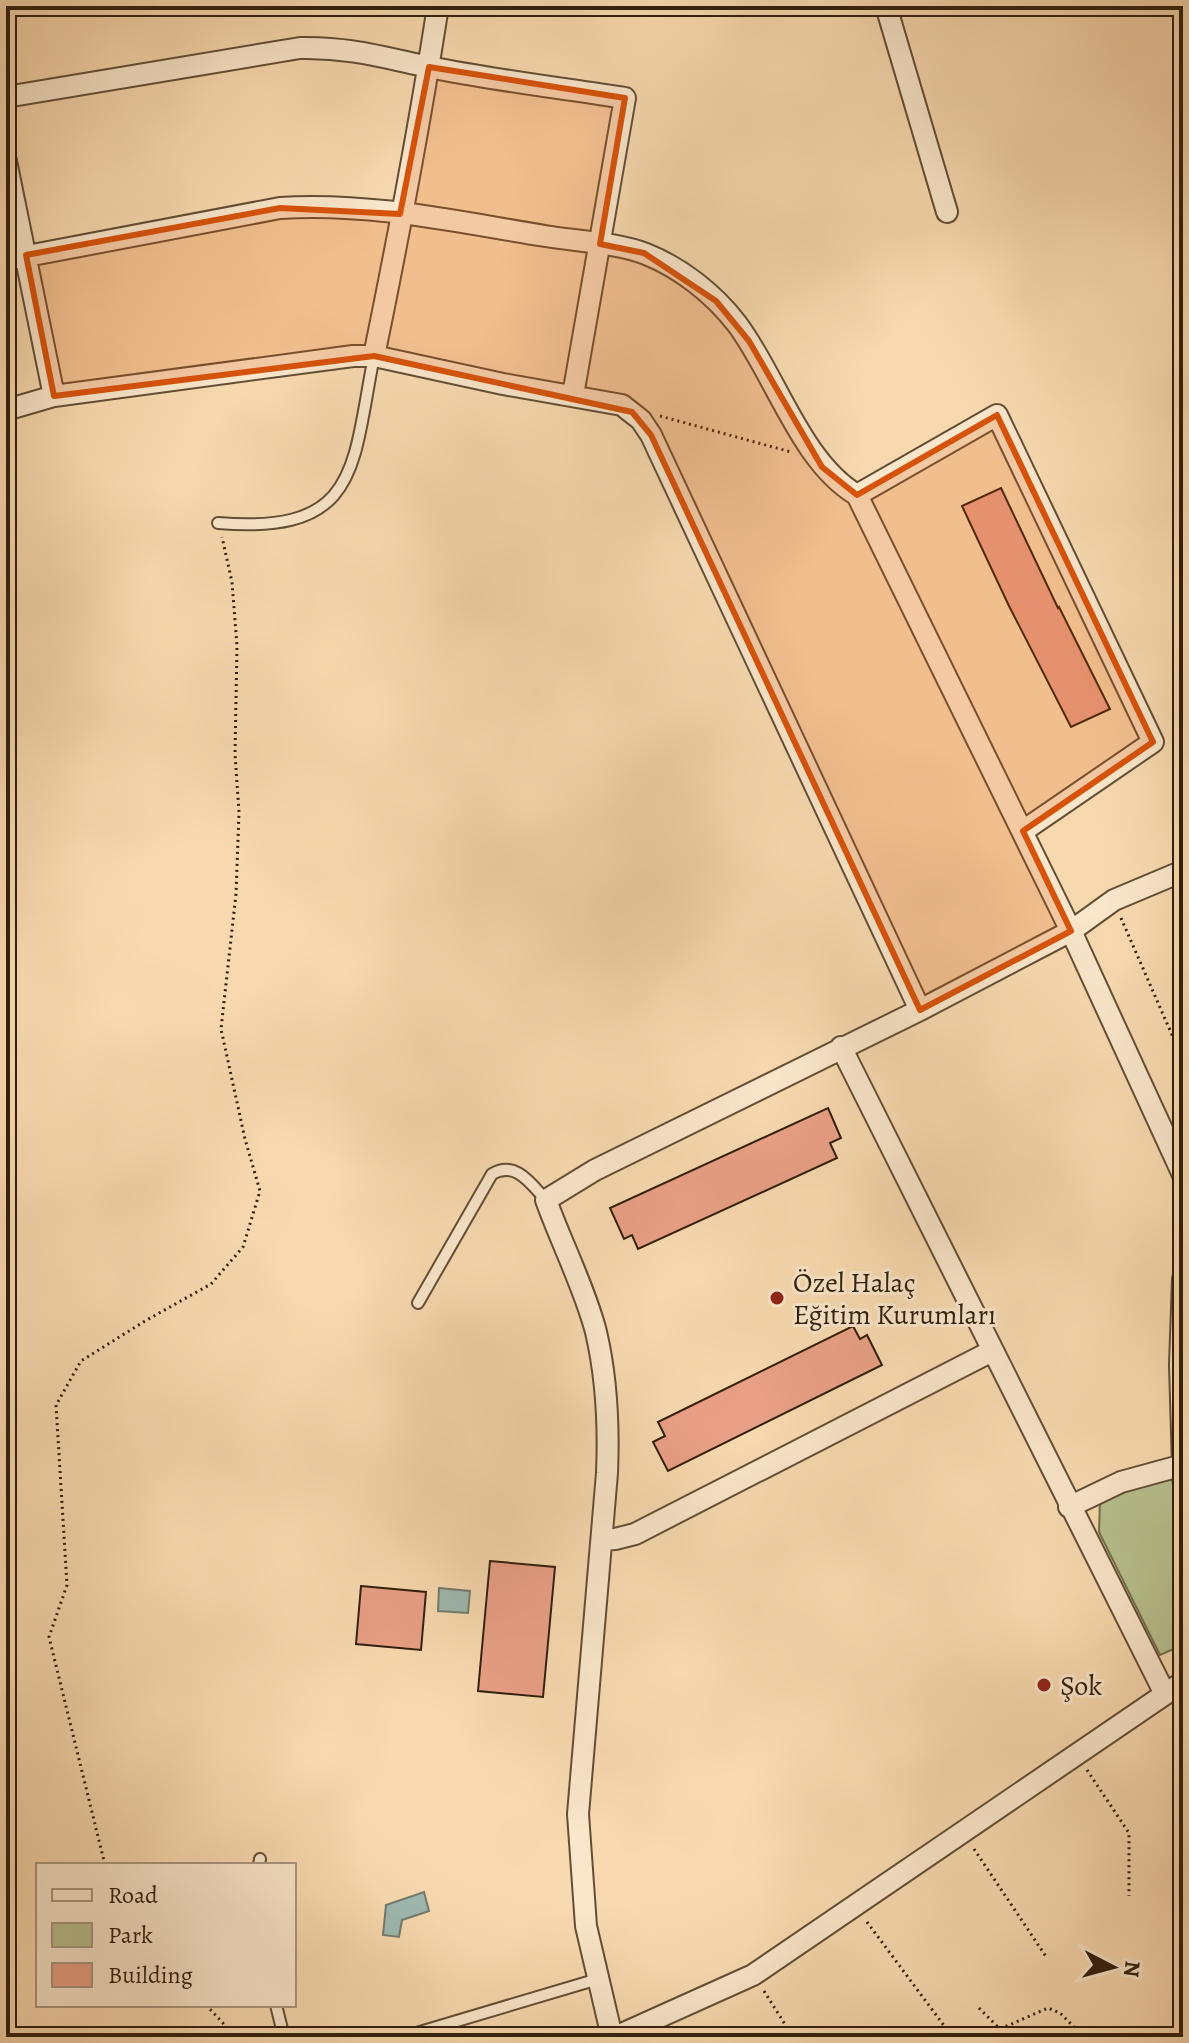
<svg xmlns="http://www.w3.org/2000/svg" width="1189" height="2043" font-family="Alegreya,serif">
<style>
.green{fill:#b8c08f;stroke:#74704e;stroke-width:2}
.water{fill:#9eb9b1;stroke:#727b6f;stroke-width:2}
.building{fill:#eaa086;stroke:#311f0c;stroke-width:2}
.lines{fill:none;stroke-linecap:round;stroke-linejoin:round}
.service-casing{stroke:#634e35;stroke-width:14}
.minor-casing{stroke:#634e35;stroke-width:24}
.path{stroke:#311f0c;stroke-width:3;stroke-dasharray:2 4;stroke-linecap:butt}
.service{stroke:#fae6cb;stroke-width:10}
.minor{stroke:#fae6cb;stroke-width:20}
.marked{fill:#d6530c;fill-opacity:0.2;stroke:#d6530c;stroke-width:6;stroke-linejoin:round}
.poi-dot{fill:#8f2418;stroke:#fae6cb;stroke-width:3}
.labels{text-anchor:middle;stroke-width:6;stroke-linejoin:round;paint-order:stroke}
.poi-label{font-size:28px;fill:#311f0c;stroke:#fae6cb;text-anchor:start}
</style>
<rect width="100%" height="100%" fill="#f8d9af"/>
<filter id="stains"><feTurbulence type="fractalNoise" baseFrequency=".0025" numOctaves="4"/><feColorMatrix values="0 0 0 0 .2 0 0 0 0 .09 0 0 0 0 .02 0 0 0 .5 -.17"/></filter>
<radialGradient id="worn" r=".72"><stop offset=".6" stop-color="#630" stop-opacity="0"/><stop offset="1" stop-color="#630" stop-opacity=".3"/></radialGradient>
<path class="green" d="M1170,1475L1183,1512V1645L1160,1655L1099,1532L1100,1500L1125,1485Z"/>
<path class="water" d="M439,1588L470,1591L468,1613L438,1611Z
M424,1892L429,1911L402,1920L399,1937L383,1935L386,1905Z"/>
<path class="building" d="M1001,488L1058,608L1059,607L1110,709L1071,727L1009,606L962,506Z
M828,1108L841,1138L830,1143L837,1158L638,1249L632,1235L624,1239L610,1208Z
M853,1326L860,1339L867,1335L882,1365L668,1471L653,1442L665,1436L658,1422Z
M490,1561L555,1567L543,1697L478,1691Z
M361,1586L426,1592L421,1650L356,1644Z"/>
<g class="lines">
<g class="service-casing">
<path id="service" d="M218,523C360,535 352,467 374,356
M418,1303L492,1174C516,1160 531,1184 546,1200
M259,1865L260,1859
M276,2005L284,2037
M403,2037L598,1979"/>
</g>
<g class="minor-casing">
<path id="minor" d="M886,6L947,212
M6,97L300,48C349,47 382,57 429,67C493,80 560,88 625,98L573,395
M6,161L54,396
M6,260L280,208C369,202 458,222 545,236C576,241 618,243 646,254C681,268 714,294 737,324C776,376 801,462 857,495
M374,356C398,239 420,123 438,6
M6,410L54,396L353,356H374L503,384L622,405L641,420L651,435L920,1010
M1183,871L1114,900L1071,931L1183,1175
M841,1047L1165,1694
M1183,1279L1180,1365L1183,1466
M1069,1507L1121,1482L1183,1465
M602,1540L615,1539L635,1534L992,1351
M612,2037L586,1926L578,1814L607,1473C609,1425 607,1379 596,1332C585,1289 561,1242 546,1200L595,1170L920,1010L1071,931L857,495L997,415L1153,742L1023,831
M615,2037L753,1975L1183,1682"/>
</g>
<path class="path" d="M660,416L791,452
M1121,918L1183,1060
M1087,1770L1129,1833V1896
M974,1849L1047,1958
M105,1865L49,1637L67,1585L56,1405L81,1361L145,1321L211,1284L243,1247L260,1191L245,1139L221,1029L236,894L239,812L235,754L237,646L232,582L222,537
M1183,1920L1174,1927L1183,1938
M867,1922L948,2031
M764,1991L793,2037
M206,2005L236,2037
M979,2008L1000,2029L1048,2008L1060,2013L1084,2037"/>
<use href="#service" class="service"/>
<use href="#minor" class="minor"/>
</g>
<path class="marked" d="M429,67L625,98L600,244L644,253L716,301L749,341L822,467L857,495L997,415L1153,742L1023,831L1071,931L920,1010L651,435L632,412L374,356L54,396L26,255L280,208L400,214Z"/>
<g class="poi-dot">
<circle cx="777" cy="1298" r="8"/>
<circle cx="1044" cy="1685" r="8"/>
</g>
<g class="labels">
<g class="poi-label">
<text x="793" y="1292">Özel Halaç<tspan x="793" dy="32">Eğitim Kurumları</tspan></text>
<text x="1060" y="1695">Şok</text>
</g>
</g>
<rect width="1189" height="2043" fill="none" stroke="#f8d9af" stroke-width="32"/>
<rect x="8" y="8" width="1173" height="2027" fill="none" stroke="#311f0c" stroke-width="4"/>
<rect x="16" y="16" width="1157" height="2011" fill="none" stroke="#311f0c" stroke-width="2"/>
<rect x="36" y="1863" width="260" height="144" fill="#fae6cb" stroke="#aa967f" stroke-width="2"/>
<rect x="52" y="1889" width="40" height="12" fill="#fae6cb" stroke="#aa967f" stroke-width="2"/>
<text x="108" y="1903" font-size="24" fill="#311f0c">Road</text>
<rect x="52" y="1923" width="40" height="24" fill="#b8c08f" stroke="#aa967f" stroke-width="2"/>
<text x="108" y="1943" font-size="24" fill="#311f0c">Park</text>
<rect x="52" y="1963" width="40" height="24" fill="#eaa086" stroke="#aa967f" stroke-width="2"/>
<text x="108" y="1983" font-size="24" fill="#311f0c">Building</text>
<g transform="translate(1113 1967) rotate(96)" stroke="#fae6cb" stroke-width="6" paint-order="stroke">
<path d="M0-6L14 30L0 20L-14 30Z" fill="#311f0c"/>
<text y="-12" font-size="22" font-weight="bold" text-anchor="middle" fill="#311f0c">N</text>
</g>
<rect width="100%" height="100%" filter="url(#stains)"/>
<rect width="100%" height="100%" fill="url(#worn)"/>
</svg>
